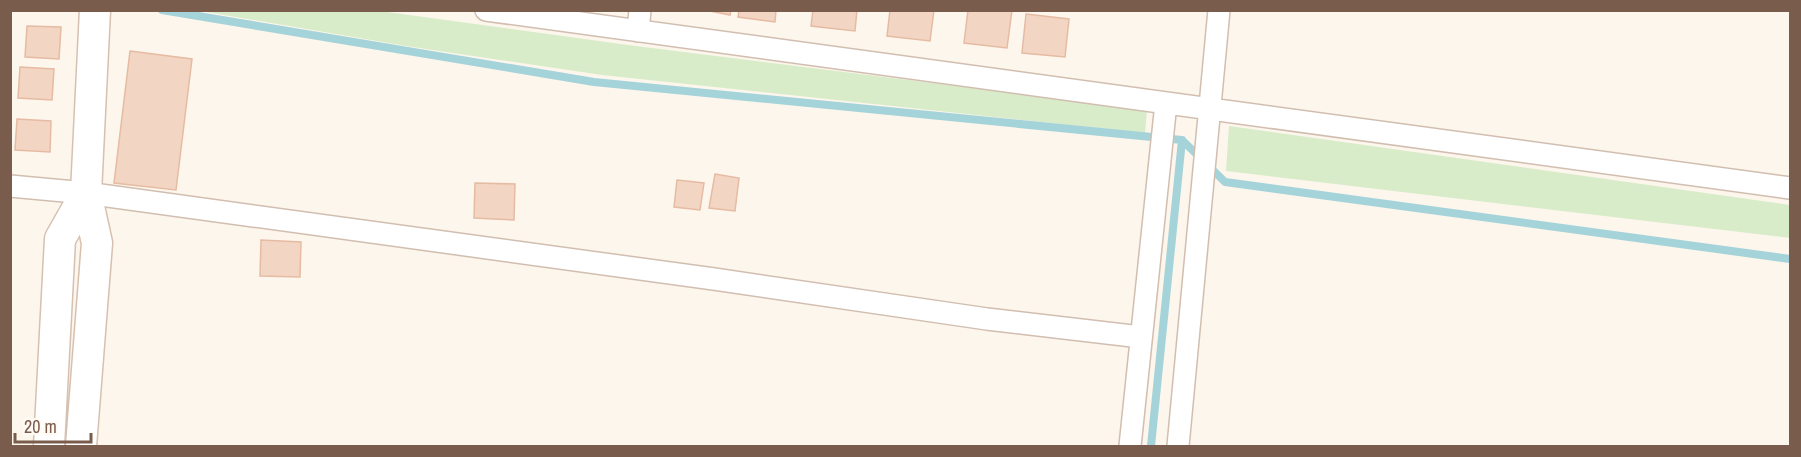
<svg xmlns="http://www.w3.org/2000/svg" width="1801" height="457" font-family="'Archivo Narrow',sans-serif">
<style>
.green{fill:#d8ecc9}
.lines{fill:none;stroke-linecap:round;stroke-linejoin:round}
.stream{stroke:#a5d3da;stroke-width:8}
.building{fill:#f3d5c3;stroke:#e6bba3;stroke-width:1.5}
.street-casing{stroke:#d1beb0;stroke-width:24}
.secondary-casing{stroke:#d6c0b0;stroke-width:33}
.street{stroke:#fff;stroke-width:21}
.secondary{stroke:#fff;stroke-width:30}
</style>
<rect width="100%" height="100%" fill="#fdf6ec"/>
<path class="green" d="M201,11H380L628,45L1147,110L1145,133L602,75L406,46Z
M1229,126L1790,205V238L1226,171Z"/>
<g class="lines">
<path class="stream" d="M162,10L594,82L1182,140L1225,182L1790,259
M1151,446L1182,140"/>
</g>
<path class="building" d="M705,10H731L730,15Z
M739,10H776L775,22L738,17Z
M813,10H857L855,31L811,26Z
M890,10H934L930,41L887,36Z
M968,10H1012L1007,48L964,43Z
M1026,14L1069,19L1065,57L1022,53Z
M27,26L61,27L59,59L25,57Z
M130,51L192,59L176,190L114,183Z
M20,67L54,69L52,100L18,98Z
M17,119L51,121L50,152L15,150Z
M715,174L739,178L735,211L709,208Z
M677,180L704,183L700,210L674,207Z
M475,183L515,184L514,220L474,218Z
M261,240L301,242L300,277L260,276Z"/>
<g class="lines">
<g class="street-casing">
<path id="street" d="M486,10L1790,188
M638,31L640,10
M10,186L86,193L714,279L987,319L1141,337
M1130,446L1166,103
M1178,446L1219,10"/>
</g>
<g class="secondary-casing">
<path id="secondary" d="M86,193L95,10
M49,446L60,239L86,193L97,243L81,446"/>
</g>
<use href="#street" class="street"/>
<use href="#secondary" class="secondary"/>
</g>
<rect width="1801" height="457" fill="none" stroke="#7a5c4d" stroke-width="24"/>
<path d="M15 433v9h76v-9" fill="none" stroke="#7a5c4d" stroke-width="3"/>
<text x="24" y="433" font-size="18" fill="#7a5c4d" stroke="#fffaf3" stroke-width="4.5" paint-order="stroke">20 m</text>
</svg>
